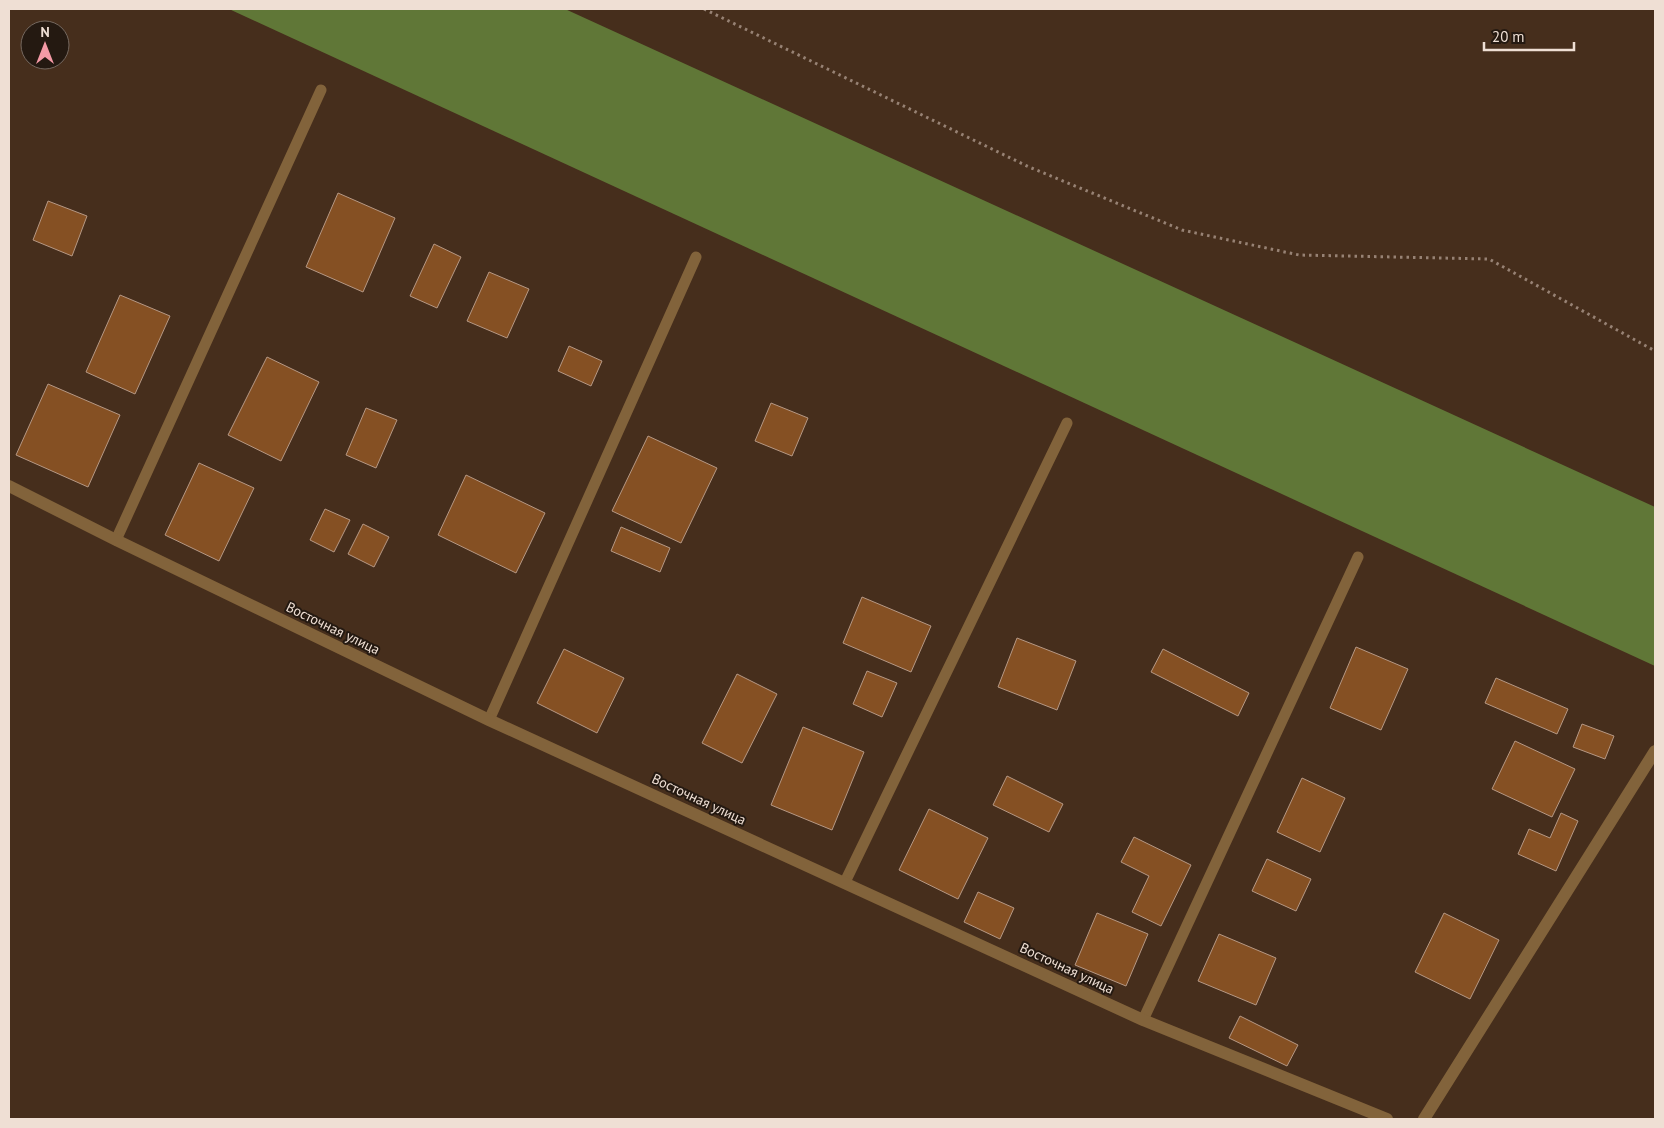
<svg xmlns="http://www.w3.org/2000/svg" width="1664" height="1128" font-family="'PT Sans',sans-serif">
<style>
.forest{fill:#607737}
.building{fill:#855023;stroke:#b69884}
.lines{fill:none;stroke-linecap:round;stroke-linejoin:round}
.path{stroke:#978274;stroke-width:3;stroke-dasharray:2.5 4;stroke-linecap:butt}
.service{stroke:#82633b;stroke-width:11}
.minor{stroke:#82633b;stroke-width:12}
.labels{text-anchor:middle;stroke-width:4;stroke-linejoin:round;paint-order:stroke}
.street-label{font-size:14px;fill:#efdfd4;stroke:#241911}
</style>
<rect width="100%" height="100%" fill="#462e1c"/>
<path class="forest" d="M229,9H565L1655,507V666Z"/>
<path class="building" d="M338,193L395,218L363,292L306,267Z
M48,201L87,216L72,256L33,240Z
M434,244L461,257L437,308L410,296Z
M489,272L529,289L507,338L467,321Z
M120,295L170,316L135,394L86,372Z
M569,346L602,361L591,386L558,371Z
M267,357L319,382L281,461L228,435Z
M48,384L120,415L88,487L16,455Z
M771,403L808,418L792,456L755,441Z
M366,408L397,420L376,468L346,455Z
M648,436L717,468L681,543L612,511Z
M199,463L254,488L219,561L165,535Z
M466,475L545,513L516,573L438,535Z
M325,509L350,520L334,552L310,540Z
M363,524L389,537L374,567L348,554Z
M621,527L670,548L660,572L611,551Z
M862,597L931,626L911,672L843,643Z
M1017,638L1076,661L1057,710L998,687Z
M1356,647L1408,669L1381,730L1330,708Z
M564,649L624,678L597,733L537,703Z
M1163,649L1249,693L1238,716L1151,672Z
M867,671L897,683L882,717L853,704Z
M737,674L777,694L742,763L702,743Z
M1496,678L1568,709L1557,734L1485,703Z
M1582,724L1614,736L1605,759L1573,747Z
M803,727L864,752L832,830L771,805Z
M1515,741L1575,769L1552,817L1492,789Z
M1007,776L1063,804L1049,832L993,805Z
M1302,778L1345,798L1320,852L1277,832Z
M929,809L988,838L958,899L899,870Z
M1561,813L1578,821L1556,871L1518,854L1529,829L1550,838Z
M1134,837L1191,865L1161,926L1132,912L1149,876L1121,862Z
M1267,859L1311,879L1296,911L1252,891Z
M978,892L1014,908L1000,939L964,922Z
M1097,913L1148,934L1126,986L1075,965Z
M1444,913L1499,940L1470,999L1415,972Z
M1219,934L1276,958L1256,1005L1198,981Z
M1240,1016L1298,1045L1287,1066L1229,1038Z"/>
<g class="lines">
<path class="path" d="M704,9L1029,167L1182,230L1299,255L1489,259L1655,351"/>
<path class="service" d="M116,540L321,90
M489,720L696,257
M845,882L1067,423
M1143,1020L1358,557"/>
<path class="minor" d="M9,486L116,540L489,720L1143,1020L1387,1119
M1424,1119L1655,751"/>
</g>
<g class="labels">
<g class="street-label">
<text transform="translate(333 628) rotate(26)" y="5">Восточная улица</text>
<text transform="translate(699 799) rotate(25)" y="5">Восточная улица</text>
<text transform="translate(1067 968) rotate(25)" y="5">Восточная улица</text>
</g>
</g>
<rect width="1664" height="1128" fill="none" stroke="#efdfd4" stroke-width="20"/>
<g transform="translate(45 45)"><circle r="24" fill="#241911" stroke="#75685f"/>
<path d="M0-4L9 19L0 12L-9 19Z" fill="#f49aa6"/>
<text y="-8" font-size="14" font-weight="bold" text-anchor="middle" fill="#efdfd4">N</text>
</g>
<path d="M1484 42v8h90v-8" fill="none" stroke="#efdfd4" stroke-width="2.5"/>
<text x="1492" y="42" font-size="15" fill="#efdfd4" stroke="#241911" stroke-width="4" paint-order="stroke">20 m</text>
</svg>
